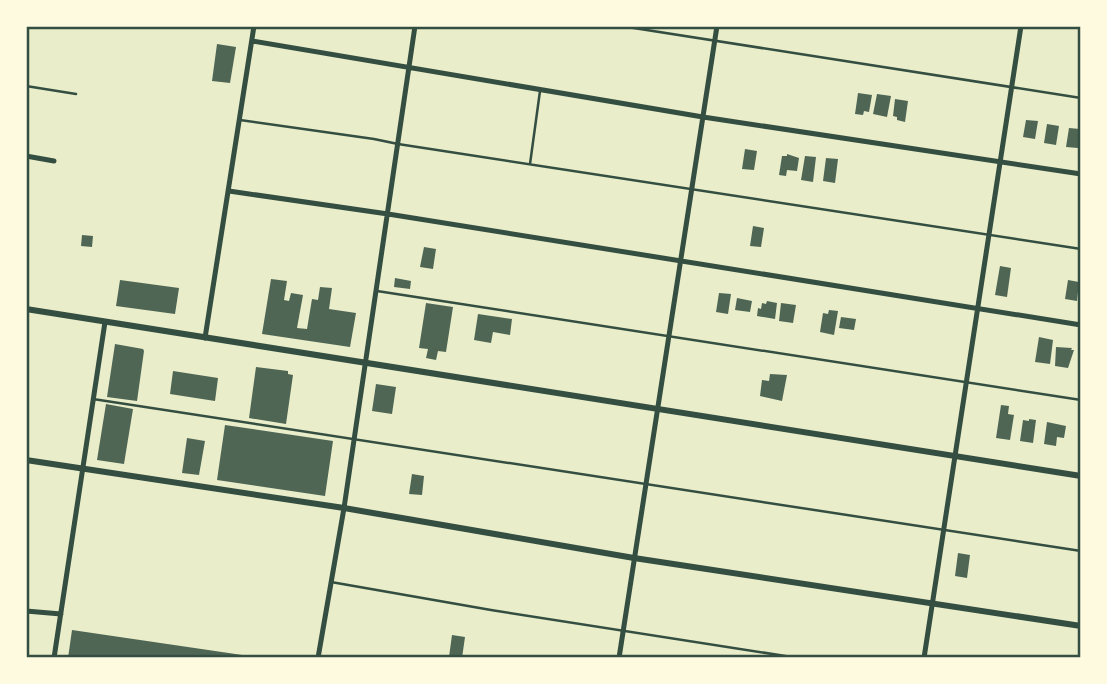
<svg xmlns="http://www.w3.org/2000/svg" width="1107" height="684" font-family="Raleway,sans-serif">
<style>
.building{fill:#4f6655}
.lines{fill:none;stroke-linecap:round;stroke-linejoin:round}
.service{stroke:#344e41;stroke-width:2.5}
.minor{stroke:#344e41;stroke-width:5}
.tertiary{stroke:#344e41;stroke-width:6}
.neatline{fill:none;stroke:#344e41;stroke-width:2.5}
</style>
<rect width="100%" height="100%" fill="#e9edc9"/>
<path class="building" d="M217,44L236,47L230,83L212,81Z
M858,93L872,95L869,112L864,111L863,115L855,114Z
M877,94L891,96L887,117L873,114Z
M895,99L908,101L905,122L897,120V117L893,116Z
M1026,120L1038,121L1035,139L1023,137Z
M1047,124L1059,126L1056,145L1044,143Z
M1069,128L1080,129L1078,148L1066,147Z
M745,149L757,151L754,170L742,169Z
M787,154L799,158L797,171L787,170L786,176L779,175L782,156H787Z
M805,156L816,157L813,182L801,180Z
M826,158L838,159L835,183L823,181Z
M753,226L764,228L761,247L750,246Z
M82,235L93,236L92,247L81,246Z
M424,247L436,249L433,269L420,267Z
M1000,266L1011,268L1007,297L995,295Z
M395,278L411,281L410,289L394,287Z
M271,279L287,281L284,300L289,301L291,293L303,295L297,328L307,329L312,299L318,300L320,287L332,288L329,309L356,313L350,347L262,334Z
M120,280L179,288L175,314L116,306Z
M1068,280L1079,282L1077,301L1065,299Z
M719,293L731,294L728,314L716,312Z
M737,298L752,301L750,312L735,310Z
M767,301L777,303L775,319L757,316L758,308L761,309L762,303L766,304Z
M426,303L453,307L446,352L438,351L436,360L426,358L428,349L419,348Z
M781,303L796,305L793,323L779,321Z
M829,310L838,311L834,335L820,332L823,313L828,314Z
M478,314L512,319L510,335L493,332L491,343L474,340Z
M841,317L856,319L854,330L839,328Z
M1039,337L1053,340L1050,364L1035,362Z
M115,344L143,349L144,351L137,401L107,397Z
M1056,347L1072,348L1071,350H1074L1068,368L1055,366Z
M256,367L288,371V374L293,375L286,424L249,418Z
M173,371L218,378L215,401L170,394Z
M770,374L787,375L782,401L760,396L762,380L769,381Z
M376,384L396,387L392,414L372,411Z
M106,404L133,409L124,464L97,460Z
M1001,405L1009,406L1008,414L1014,415L1010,440L996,438Z
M1029,419L1036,420L1033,443L1020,441L1023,420L1029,421Z
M1047,422L1066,426L1064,438L1057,437L1056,446L1044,444Z
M225,425L333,441L325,496L217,480Z
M187,438L205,441L199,475L182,473Z
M412,474L424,476L422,495L409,494Z
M958,553L970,555L967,578L955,576Z
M72,630L249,656V658H68Z
M452,635L465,637L462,658L449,657Z"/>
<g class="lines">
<path class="service" d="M621,26L1081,98
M26,86L76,94
M240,120L374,139L398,144L1081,249
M530,164L540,91
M377,291L1081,400
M93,399L1081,551
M331,582L491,610L798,658"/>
<path class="minor" d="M252,41L703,117L1081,174
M26,156L54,161
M229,191L388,214L1081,325
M205,338L254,26
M26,611L61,614
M54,658L105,322
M318,658L344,508L415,26
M619,658L717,26
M924,658L1021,26"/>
<path class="tertiary" d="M26,309L1081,476
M26,460L344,508L634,558L1081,626"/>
</g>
<rect width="1107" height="684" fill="none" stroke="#fefae0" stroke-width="56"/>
<rect x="28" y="28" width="1051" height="628" class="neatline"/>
</svg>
